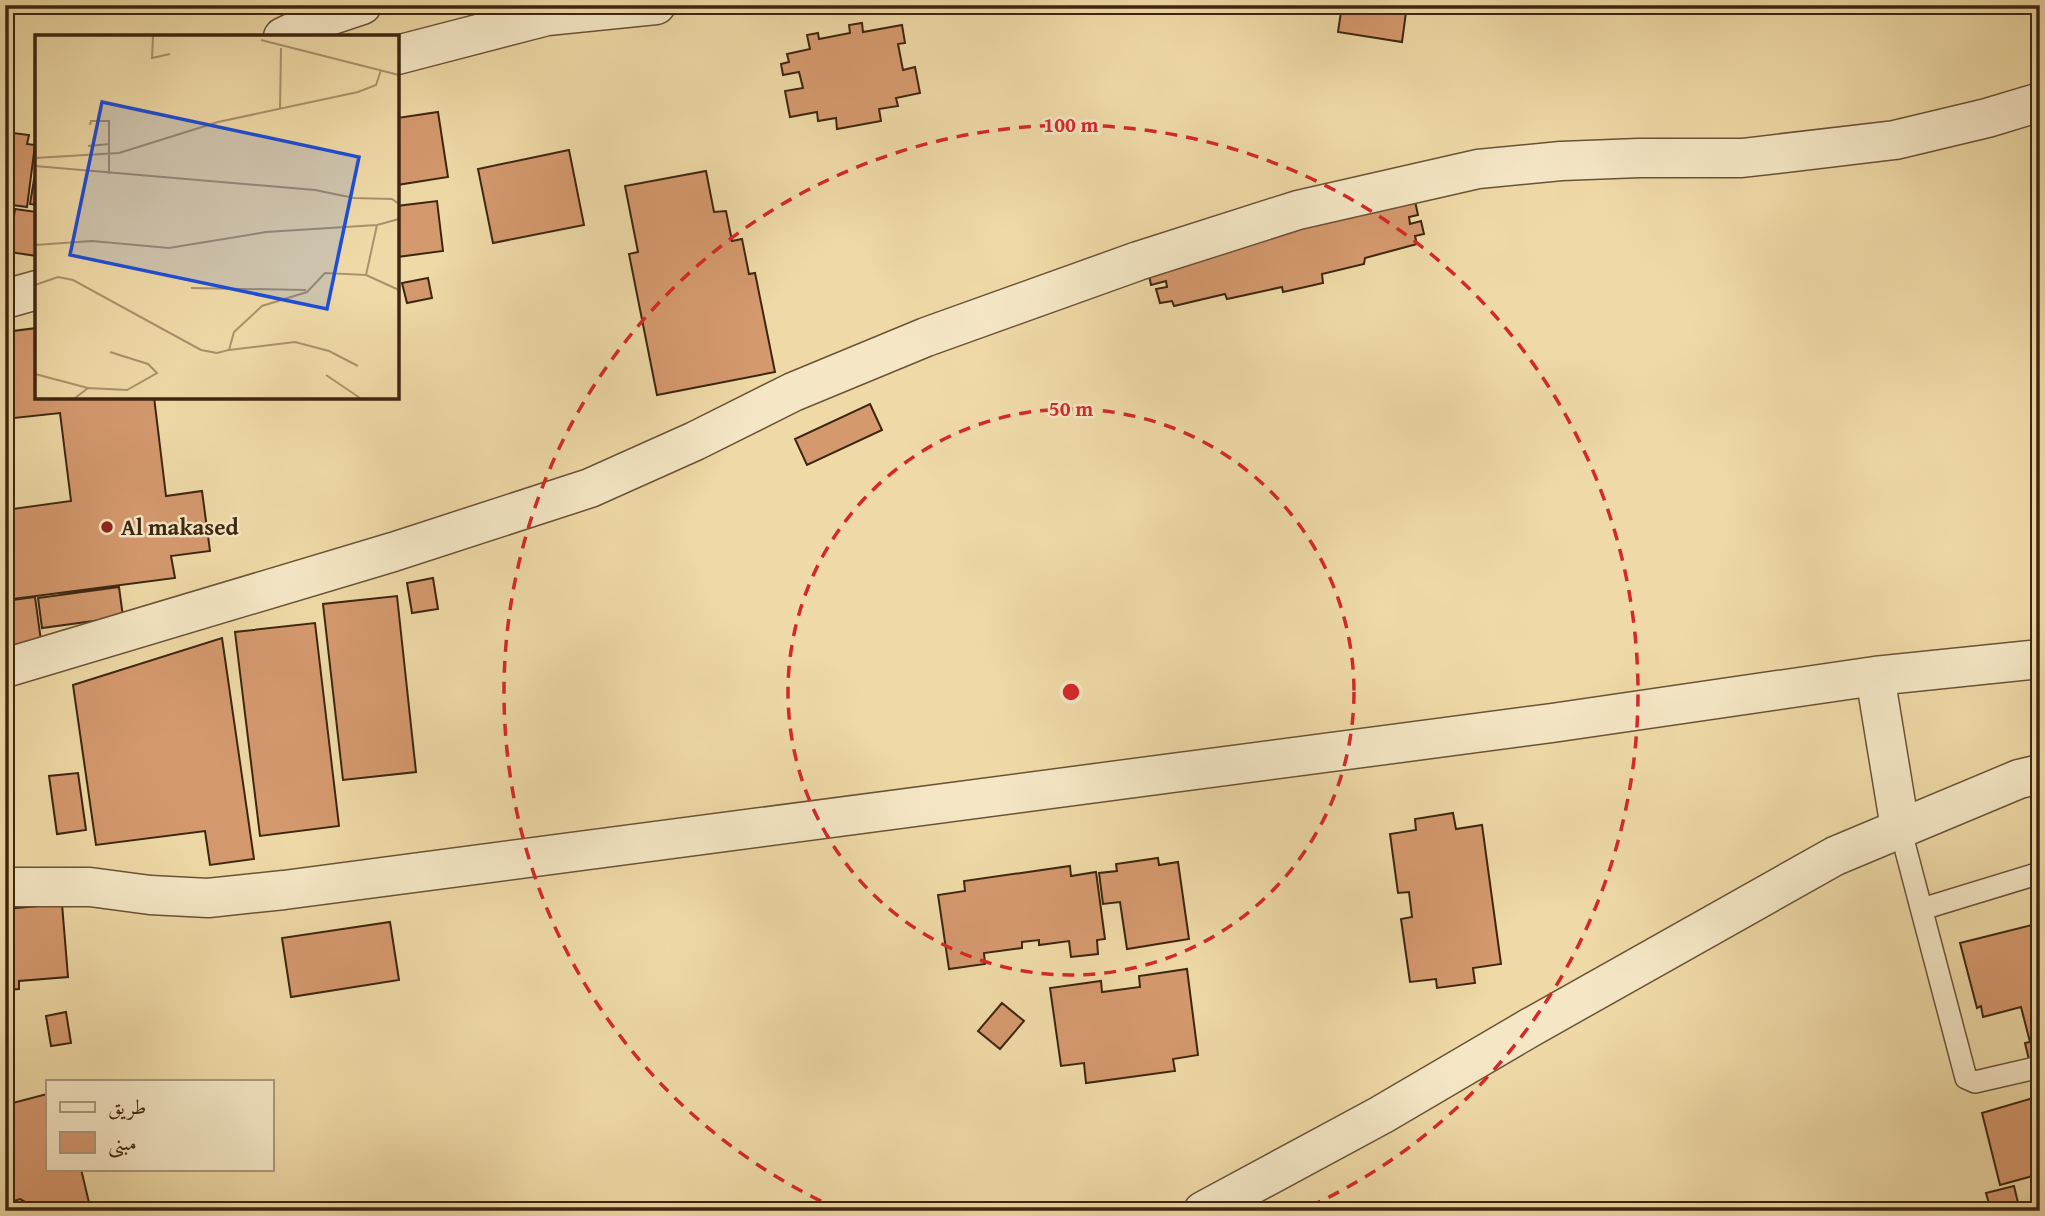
<svg xmlns="http://www.w3.org/2000/svg" width="2045" height="1216" font-family="'Gentium Book Plus',Amiri,serif">
<style>
.building{fill:#d5996e;stroke:#3d2610;stroke-width:2}
.lines{fill:none;stroke-linecap:round;stroke-linejoin:round}
.lane-casing{stroke:#6a5336;stroke-width:24}
.street-casing{stroke:#6a5336;stroke-width:41}
.lane{stroke:#f5e7c6;stroke-width:21}
.street{stroke:#f5e7c6;stroke-width:38}
.ring{fill:none;stroke:#d62828;stroke-width:3.5;stroke-dasharray:12 9}
.poi-dot{fill:#8f2418;stroke:#f5e7c6;stroke-width:2.5}
.labels{text-anchor:middle;stroke-width:5;stroke-linejoin:round;paint-order:stroke}
.poi-label{font-size:23px;font-weight:bold;fill:#3d2610;stroke:#f5e7c6;text-anchor:start}
.inset-road{fill:none;stroke:#a8926b;stroke-width:2}
.view{fill:#1d4ed8;fill-opacity:0.15;stroke:#1d4ed8;stroke-width:3.5}
.inset-edge{fill:none;stroke:#3d2610;stroke-width:3.5}
.centre{fill:#d62828;stroke:#f5e7c6;stroke-width:3.5}
.ring-label{font-size:21px;text-anchor:middle;font-weight:bold;fill:#d62828;stroke:#f5e7c6;stroke-width:5;stroke-linejoin:round;paint-order:stroke}
</style>
<rect width="100%" height="100%" fill="#efdaa7"/>
<filter id="stains"><feTurbulence type="fractalNoise" baseFrequency=".00286" numOctaves="4"/><feColorMatrix values="0 0 0 0 .2 0 0 0 0 .09 0 0 0 0 .02 0 0 0 .5 -.17"/></filter>
<radialGradient id="worn" r=".72"><stop offset=".6" stop-color="#630" stop-opacity="0"/><stop offset="1" stop-color="#630" stop-opacity=".3"/></radialGradient>
<path class="building" d="M466,5H509L500,14L478,18Z
M1342,5H1407L1402,42L1338,32Z
M1701,5H1760L1759,13Z
M862,23L863,32L902,25L905,43L898,44L903,70L915,67L920,93L896,98L898,106L879,109L881,121L837,129L836,118L818,121L817,112L790,117L785,91L803,88L799,72L783,75L781,64L789,62L787,54L810,49L807,35L818,33L819,39L850,33L849,25Z
M438,112L448,177L397,185V118Z
M5,132L29,135L27,144L35,145L27,207L5,204Z
M569,150L584,225L493,243L478,169Z
M37,161V205L30,204Z
M706,171L714,212L726,211L732,241L742,239L749,274L755,273L775,372L657,395L629,254L638,252L625,186Z
M1402,199L1415,201L1418,215L1409,217L1410,224L1421,221L1424,234L1415,236L1417,244L1365,258L1364,264L1322,274L1323,283L1283,292L1282,287L1227,299L1225,294L1174,306L1172,301L1160,303L1156,289L1167,287L1166,281L1151,285L1148,270Z
M437,201L443,251L397,257V206Z
M15,209L37,212V256L9,252Z
M428,278L432,298L407,303L402,283Z
M37,328V397H154L166,496L202,491L210,551L171,556L175,578L5,600V510L71,501L60,413L5,419V332Z
M870,404L882,430L807,465L795,439Z
M433,578L438,609L412,613L407,583Z
M119,587L123,617L42,628L38,598Z
M397,596L416,772L343,780L323,604Z
M35,597L42,648L5,653V601Z
M315,623L339,826L260,836L235,632Z
M222,638L254,859L210,865L205,831L96,845L73,685Z
M8,718L10,736L5,737V719Z
M78,773L86,830L57,834L49,776Z
M1453,813L1456,829L1482,825L1501,964L1473,968L1475,983L1437,988L1436,979L1410,982L1401,919L1412,917L1409,892L1398,893L1390,834L1416,830L1415,819Z
M1158,858L1159,865L1178,862L1189,939L1127,949L1120,902L1103,904L1099,873L1117,871L1116,864Z
M1070,866L1071,876L1096,872L1105,939L1097,940L1098,954L1071,957L1069,941L1039,945V940L1022,942V948L984,953L985,964L949,969L938,895L965,891L964,881Z
M62,904L68,977L19,981V989L5,990V909Z
M390,922L399,980L291,997L282,938Z
M2040,923V1062L2030,1064L2025,1043L2030,1042L2021,1007L1983,1017L1981,1006L1977,1008L1960,943Z
M1187,969L1198,1055L1173,1059L1175,1071L1086,1083L1084,1063L1061,1066L1050,988L1101,981L1102,992L1140,987L1139,976Z
M1002,1003L1024,1021L1000,1049L978,1031Z
M66,1012L71,1043L51,1046L46,1016Z
M47,1094V1169H81L91,1211H42L20,1199L5,1204V1105Z
M2040,1096V1174L2000,1185L1982,1113Z
M2014,1186L2020,1211H1991L1986,1193Z"/>
<g class="lines">
<g class="lane-casing">
<path id="lane" d="M1900,828L1966,1078L1975,1082L2040,1067
M1922,909L2040,873"/>
</g>
<g class="street-casing">
<path id="street" d="M283,37L320,19L362,5
M397,55L547,16L656,5
M5,299L37,290
M5,668L393,552L590,488L695,441L793,392L926,337L1138,261L1298,210L1478,169L1561,161L1639,158H1742L1895,140L1987,118L2040,102
M1875,676L1900,828
M5,887H90L150,895L208,898L284,890L1552,723L1875,676L2040,659
M1203,1211L1381,1115L1531,1027L1835,856L2019,779L2040,774"/>
</g>
<use href="#lane" class="lane"/>
<use href="#street" class="street"/>
</g>
<g class="ring">
<circle cx="1071" cy="692" r="283"/>
<path d="M840 1210A567 567 0 1 1 1302 1210"/>
</g>
<circle class="poi-dot" cx="107" cy="527" r="7"/>
<g class="labels">
<g class="poi-label">
<text x="121" y="535">Al makased</text>
</g>
</g>
<g transform="translate(35 35)">
<rect width="364" height="364" fill="#efdaa7"/>
<path class="inset-road" d="M118,1L117,23L135,19M226,5L364,40M245,74L246,13M55,90L56,86H74V139M53,111L75,109M0,123L84,118L183,87L323,57L341,50L346,35M0,131L280,155L319,163L357,164L364,169M0,210L57,206L134,213L231,197L342,190L364,184M331,240L364,255M0,250L23,242L38,245L166,315L182,318L194,315L199,297L227,271L272,257L290,238L331,240L342,190M156,253L271,255M194,315L260,307L294,316L323,331M0,339L53,353L40,363M291,340L325,363M53,353L92,355L122,338L113,329L75,317"/>
<path class="view" d="M67,67L324,122L292,274L35,220Z"/>
<rect width="364" height="364" class="inset-edge"/>
</g>
<circle cx="1071" cy="692" r="10" class="centre"/>
<g class="ring-label">
<text x="1071" y="132">100 m</text>
<text x="1071" y="416">50 m</text>
</g>
<rect width="2045" height="1216" fill="none" stroke="#efdaa7" stroke-width="28"/>
<rect x="7" y="7" width="2031" height="1202" fill="none" stroke="#3d2610" stroke-width="3.5"/>
<rect x="14" y="14" width="2017" height="1188" fill="none" stroke="#3d2610" stroke-width="2"/>
<rect x="46" y="1080" width="228" height="91" fill="#f5e7c6" stroke="#ab9a7d" stroke-width="2"/>
<rect x="60" y="1102" width="35" height="10" fill="#f5e7c6" stroke="#ab9a7d" stroke-width="2"/>
<text x="108" y="1114" font-size="21" fill="#3d2610">طريق</text>
<rect x="60" y="1132" width="35" height="21" fill="#d5996e" stroke="#ab9a7d" stroke-width="2"/>
<text x="108" y="1150" font-size="21" fill="#3d2610">مبنى</text>
<rect width="100%" height="100%" filter="url(#stains)"/>
<rect width="100%" height="100%" fill="url(#worn)"/>
</svg>
